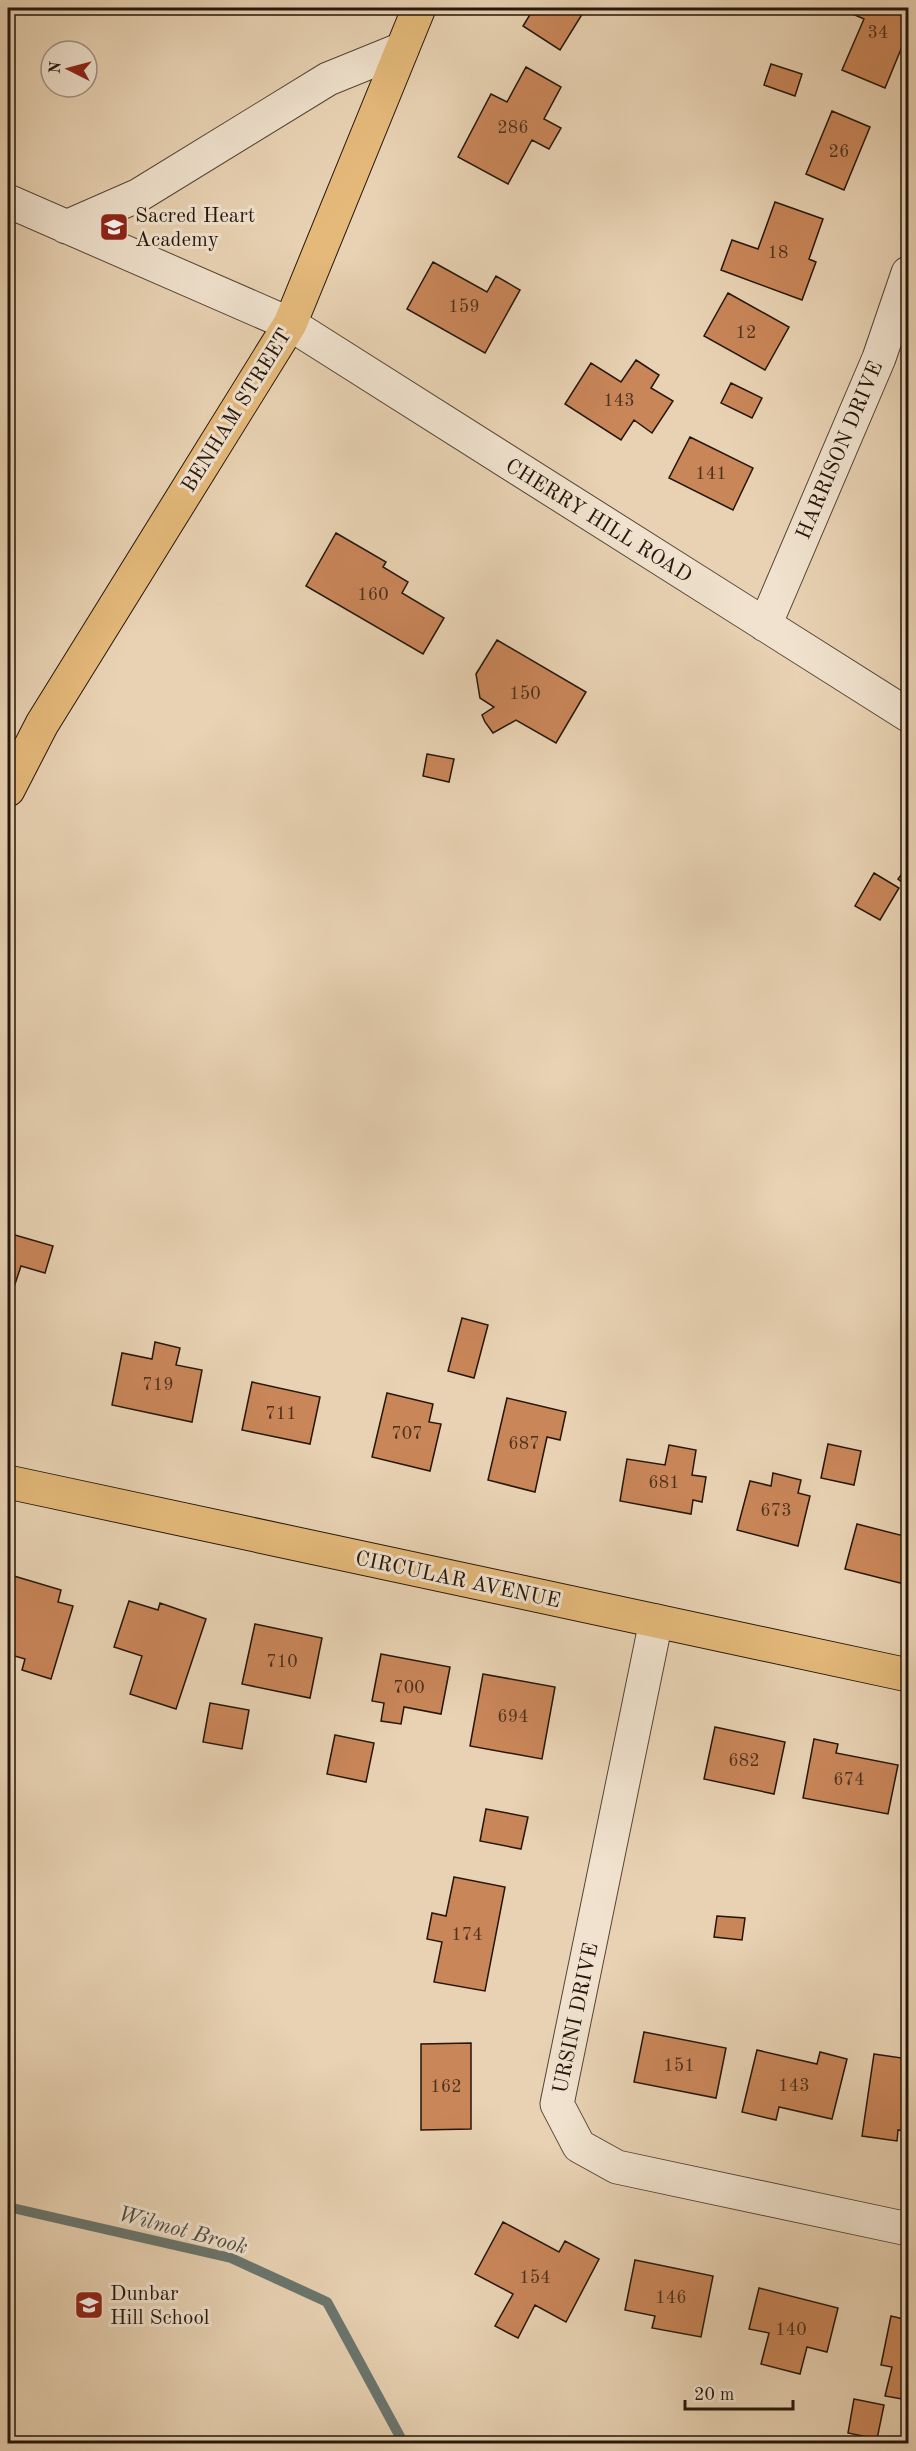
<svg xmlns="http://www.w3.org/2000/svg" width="916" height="2451" font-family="'Old Standard TT',serif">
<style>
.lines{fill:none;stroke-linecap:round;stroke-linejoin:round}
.stream{stroke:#6a766f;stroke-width:10}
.building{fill:#c98659;stroke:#25160b;stroke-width:1.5}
.minor-casing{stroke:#564535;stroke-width:35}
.major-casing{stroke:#25160b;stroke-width:35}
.minor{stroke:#f0e2ce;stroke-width:33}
.major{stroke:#e4b97a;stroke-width:33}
.labels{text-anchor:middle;stroke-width:6;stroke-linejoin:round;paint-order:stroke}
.number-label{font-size:18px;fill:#4e321e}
.poi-label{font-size:21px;fill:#25160b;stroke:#f0e2ce;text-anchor:start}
.street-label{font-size:21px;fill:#25160b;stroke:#f0e2ce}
.water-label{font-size:22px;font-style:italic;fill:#4d4e45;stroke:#f0e2ce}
</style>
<rect width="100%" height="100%" fill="#e8d2b3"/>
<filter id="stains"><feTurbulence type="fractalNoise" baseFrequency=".00333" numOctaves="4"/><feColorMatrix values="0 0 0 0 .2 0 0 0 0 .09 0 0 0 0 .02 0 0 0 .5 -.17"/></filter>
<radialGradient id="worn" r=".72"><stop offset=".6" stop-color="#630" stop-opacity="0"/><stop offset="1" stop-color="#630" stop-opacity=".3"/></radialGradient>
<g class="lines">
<path class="stream" d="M8,2207L231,2258L327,2302L404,2444"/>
</g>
<path class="building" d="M534,8H586L560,50L523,26Z
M853,8H901L908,11V32L885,88L842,70L864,19L850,13Z
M771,64L802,74L795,96L764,85Z
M526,67L561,87L544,119L561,128L549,149L532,140L508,184L458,157L491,94L507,102Z
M832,111L870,127L844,190L806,174Z
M775,202L823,219L809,259L816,262L802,300L721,270L732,240L758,249Z
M433,262L487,292L496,276L520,290L485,353L407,309Z
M728,293L789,327L765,370L704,336Z
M636,360L659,375L651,388L673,401L652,433L634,420L621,440L565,404L591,363L621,382Z
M731,383L762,398L752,418L721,403Z
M690,437L753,468L733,510L669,478Z
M336,533L386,562L383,567L408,582L402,593L444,618L423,654L306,586Z
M497,640L586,692L556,743L516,720L493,733L485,722L482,715L494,707L480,698L476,674Z
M427,754L454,759L449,782L423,776Z
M908,865V887L898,879Z
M874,873L899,888L880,920L855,906Z
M8,1233L53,1246L45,1273L21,1266L11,1296L8,1295Z
M462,1318L488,1325L474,1378L448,1371Z
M155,1342L180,1348L176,1365L202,1370L192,1422L112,1405L122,1353L152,1359Z
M252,1382L320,1397L310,1444L242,1430Z
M387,1393L433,1404L429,1422L441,1424L430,1471L372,1457Z
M507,1398L566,1412L560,1440L547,1437L535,1492L488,1480Z
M828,1444L861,1451L854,1485L821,1478Z
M669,1445L696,1450L692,1475L706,1477L702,1502L693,1500L691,1514L620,1501L627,1459L665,1465Z
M773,1473L801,1480L798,1493L810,1496L798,1546L737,1530L750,1481L771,1486Z
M857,1524L908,1537V1585L845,1569Z
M14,1576L61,1590L58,1602L73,1606L51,1679L22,1670L25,1659L8,1654V1598Z
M129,1601L158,1610L160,1603L206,1619L176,1709L130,1694L142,1656L114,1647Z
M255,1624L322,1638L310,1698L242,1684Z
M381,1654L450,1667L441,1714L404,1707L401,1724L381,1721L384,1703L372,1701Z
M483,1674L555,1687L542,1759L470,1746Z
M210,1703L249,1710L242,1749L203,1742Z
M715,1727L785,1742L774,1794L704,1779Z
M335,1735L374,1743L366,1782L327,1774Z
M814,1739L838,1744L836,1753L898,1765L888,1814L803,1798Z
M486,1809L528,1817L521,1849L480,1841Z
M908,1859V1897H904Z
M454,1877L505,1887L485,1991L434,1982L442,1942L427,1939L432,1913L446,1916Z
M717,1916L745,1918L742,1940L714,1937Z
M644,2032L726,2048L716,2098L634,2082Z
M471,2043V2129L421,2130V2044Z
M757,2050L817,2064L820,2052L847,2059L832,2119L779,2107L776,2120L742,2112Z
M874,2054L908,2059V2057V2132L898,2130L897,2141L862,2136Z
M503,2222L559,2252L565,2241L599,2259L566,2322L535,2305L518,2338L495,2326L513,2294L475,2274Z
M635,2260L713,2276L701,2337L652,2328L655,2316L625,2310Z
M759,2288L838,2308L827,2352L807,2347L800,2374L761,2364L769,2333L749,2329Z
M891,2316L908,2320V2400L885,2396L892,2367L881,2365Z
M854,2399L884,2405L877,2439L848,2433Z"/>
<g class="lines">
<g class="minor-casing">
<path id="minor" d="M8,201L290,324L908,715
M66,227L139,195L328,79L402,49
M765,625L879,358L908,273
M656,1621L557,2104L579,2146L617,2167L908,2229"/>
</g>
<g class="major-casing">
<path id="major" d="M8,790L42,724L290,324L419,8
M8,1482L908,1675"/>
</g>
<use href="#minor" class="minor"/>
<use href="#major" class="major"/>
</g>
<defs>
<g id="school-square" transform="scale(1.5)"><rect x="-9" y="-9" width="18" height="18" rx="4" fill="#8f2418" stroke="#f0e2ce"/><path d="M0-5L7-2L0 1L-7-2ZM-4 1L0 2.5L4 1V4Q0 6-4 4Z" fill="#fff"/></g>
</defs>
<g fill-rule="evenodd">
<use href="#school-square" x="114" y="227"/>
<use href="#school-square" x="89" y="2305"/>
</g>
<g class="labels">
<g class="number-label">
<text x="878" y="38">34</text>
<text x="513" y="133">286</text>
<text x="839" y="157">26</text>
<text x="778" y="258">18</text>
<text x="464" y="312">159</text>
<text x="746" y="338">12</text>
<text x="619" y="406">143</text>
<text x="711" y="479">141</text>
<text x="373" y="600">160</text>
<text x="525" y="699">150</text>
<text x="158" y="1390">719</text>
<text x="281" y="1419">711</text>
<text x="407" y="1439">707</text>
<text x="524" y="1449">687</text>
<text x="664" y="1488">681</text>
<text x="776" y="1516">673</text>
<text x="282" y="1667">710</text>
<text x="409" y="1693">700</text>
<text x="513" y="1722">694</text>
<text x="744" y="1766">682</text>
<text x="849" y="1785">674</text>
<text x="467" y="1940">174</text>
<text x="679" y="2071">151</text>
<text x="794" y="2091">143</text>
<text x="446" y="2092">162</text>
<text x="535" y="2283">154</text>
<text x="671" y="2303">146</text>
<text x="791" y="2335">140</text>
</g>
<g class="poi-label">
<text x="135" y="222">Sacred Heart<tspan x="135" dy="24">Academy</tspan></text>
<text x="110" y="2300">Dunbar<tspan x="110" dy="24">Hill School</tspan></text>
</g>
<g class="street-label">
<text transform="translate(236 410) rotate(-58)" y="7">BENHAM STREET</text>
<text transform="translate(839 450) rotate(-67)" y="7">HARRISON DRIVE</text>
<text transform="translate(599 520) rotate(32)" y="7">CHERRY HILL ROAD</text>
<text transform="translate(458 1579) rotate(12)" y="7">CIRCULAR AVENUE</text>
<text transform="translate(575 2018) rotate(-78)" y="7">URSINI DRIVE</text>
</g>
<g class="water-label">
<text transform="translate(183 2229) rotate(15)" y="8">Wilmot Brook</text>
</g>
</g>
<rect width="916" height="2451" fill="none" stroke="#e8d2b3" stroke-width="30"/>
<rect x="9" y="9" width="898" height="2433" fill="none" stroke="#25160b" stroke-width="3"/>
<rect x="15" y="15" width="886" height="2421" fill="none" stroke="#25160b" stroke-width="1.5"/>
<g transform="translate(69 69) rotate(276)"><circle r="28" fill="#f0e2ce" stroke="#9f9080" stroke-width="1.5"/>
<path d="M0-4.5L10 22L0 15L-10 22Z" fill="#8f2418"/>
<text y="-9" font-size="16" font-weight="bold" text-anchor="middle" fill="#25160b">N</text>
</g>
<path d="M685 2400v9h108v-9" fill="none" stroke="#25160b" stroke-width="3"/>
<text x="694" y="2400" font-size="18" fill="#25160b" stroke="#f0e2ce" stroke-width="4.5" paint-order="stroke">20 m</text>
<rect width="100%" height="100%" filter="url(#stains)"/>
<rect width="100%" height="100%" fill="url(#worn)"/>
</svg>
